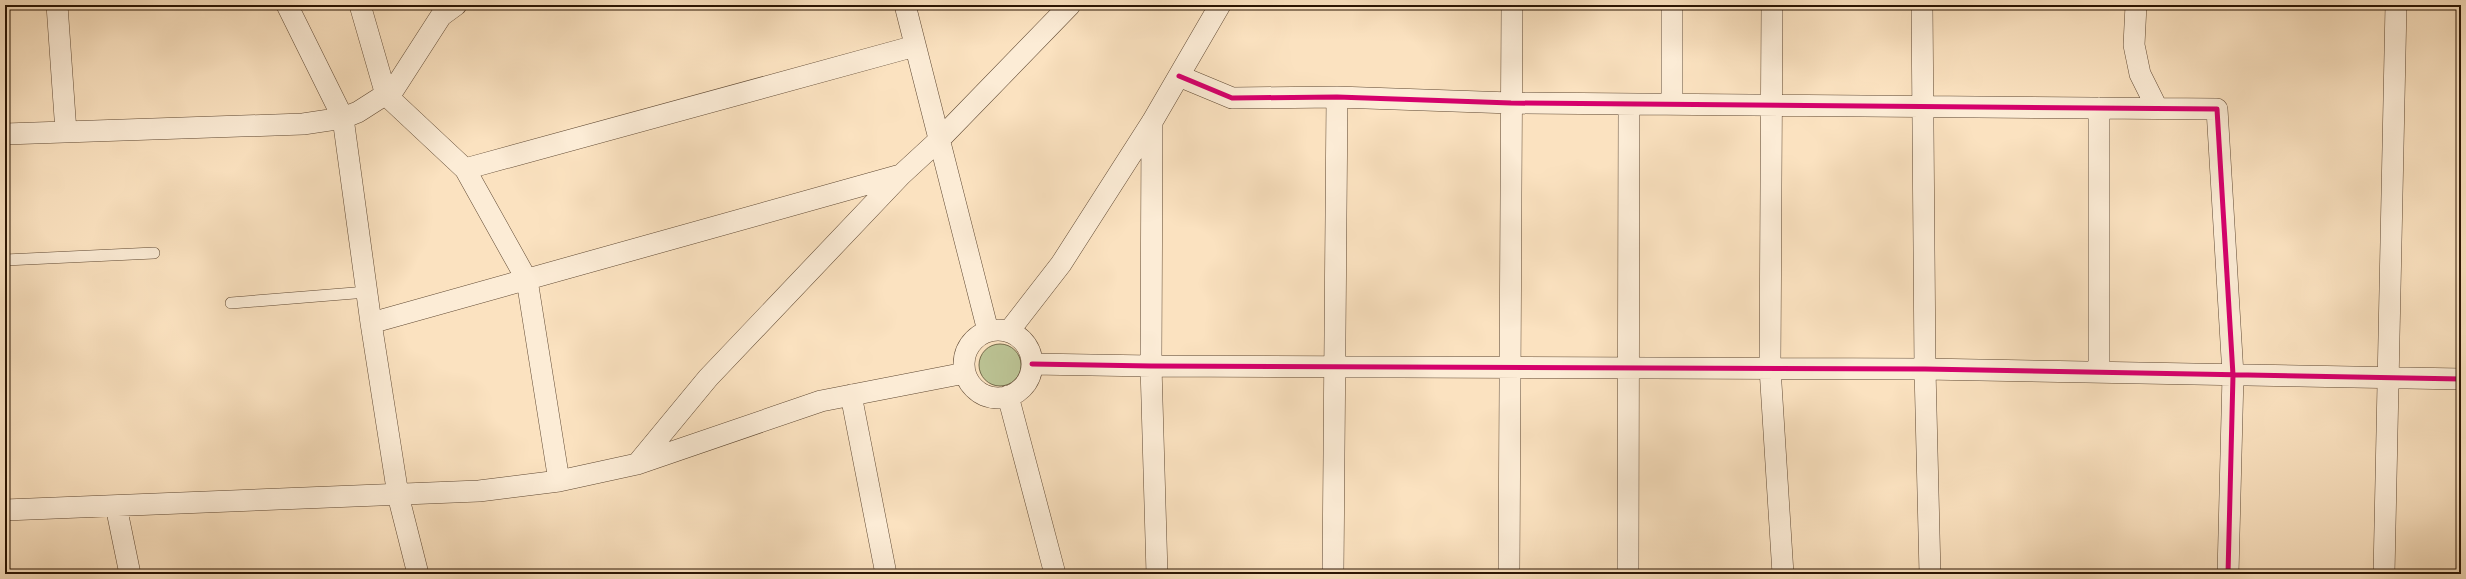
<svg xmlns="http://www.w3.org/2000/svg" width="2466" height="579" font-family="'Old Standard TT',serif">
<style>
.green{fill:#bcc495;stroke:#746c4c}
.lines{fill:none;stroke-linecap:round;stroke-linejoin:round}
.lane-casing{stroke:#5f4832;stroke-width:12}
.street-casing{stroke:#5f4832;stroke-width:22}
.lane{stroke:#fcecd6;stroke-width:11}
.street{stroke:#fcecd6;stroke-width:21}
.cycleway-casing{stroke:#fcecd6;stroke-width:8}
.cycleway{stroke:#d6006c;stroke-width:5}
</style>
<rect width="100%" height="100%" fill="#fbe2c0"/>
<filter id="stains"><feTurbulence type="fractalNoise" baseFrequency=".005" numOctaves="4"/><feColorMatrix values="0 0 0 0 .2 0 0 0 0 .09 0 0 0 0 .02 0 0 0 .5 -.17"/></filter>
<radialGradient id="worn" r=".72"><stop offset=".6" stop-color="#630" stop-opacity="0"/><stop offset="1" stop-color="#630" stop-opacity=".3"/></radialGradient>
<path class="green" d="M979 365a21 21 0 1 1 42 0a21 21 0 1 1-42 0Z"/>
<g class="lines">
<g class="lane-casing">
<path id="lane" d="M5,260L154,253
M231,303L367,292"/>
</g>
<g class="street-casing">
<path id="street" d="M57,5L66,132
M287,5L343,118L371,323L398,495L418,574
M360,5L386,95L465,169L915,46
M905,5L988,331
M1772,5L1770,368L1783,574
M1922,5L1925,369L1930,574
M2136,5L2134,45L2140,74L2157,108
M1179,76L1232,98L1337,97L1511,103L2217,109L2233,375L2228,574
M1672,104V5
M1152,122L1151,366L1157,574
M5,134L303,124L343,118L358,112L394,89L441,16L456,5
M465,169L527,280L559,481
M371,323L900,175
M964 364a34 34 0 1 1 68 0a34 34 0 1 1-68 0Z
M1009,331L1061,264L1152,122L1220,5
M1032,364L1151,366L1925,369L2461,379
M2099,372V108
M851,395L886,574
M1008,396L1055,574
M637,464L708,378L901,175L939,140L1070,5
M116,506L130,574
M5,510L479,491L559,481L637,464L821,401L965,373
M1333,574L1337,97
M1509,574L1512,5
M1628,574L1629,104
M2384,574L2396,5"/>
</g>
<use href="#lane" class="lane"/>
<use href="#street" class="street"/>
<g class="cycleway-casing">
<path id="cycleway" d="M1179,76L1232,98L1337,97L1511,103L2217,109L2233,375L2228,574
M1032,364L1151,366L1925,369L2461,379"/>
</g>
<use href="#cycleway" class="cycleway"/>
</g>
<rect width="2466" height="579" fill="none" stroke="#fbe2c0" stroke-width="20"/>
<rect x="6" y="6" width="2454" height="567" fill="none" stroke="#2b1503" stroke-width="2"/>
<rect x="10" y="10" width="2446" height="559" fill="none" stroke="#2b1503"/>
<rect width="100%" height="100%" filter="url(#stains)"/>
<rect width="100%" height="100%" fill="url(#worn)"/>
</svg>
